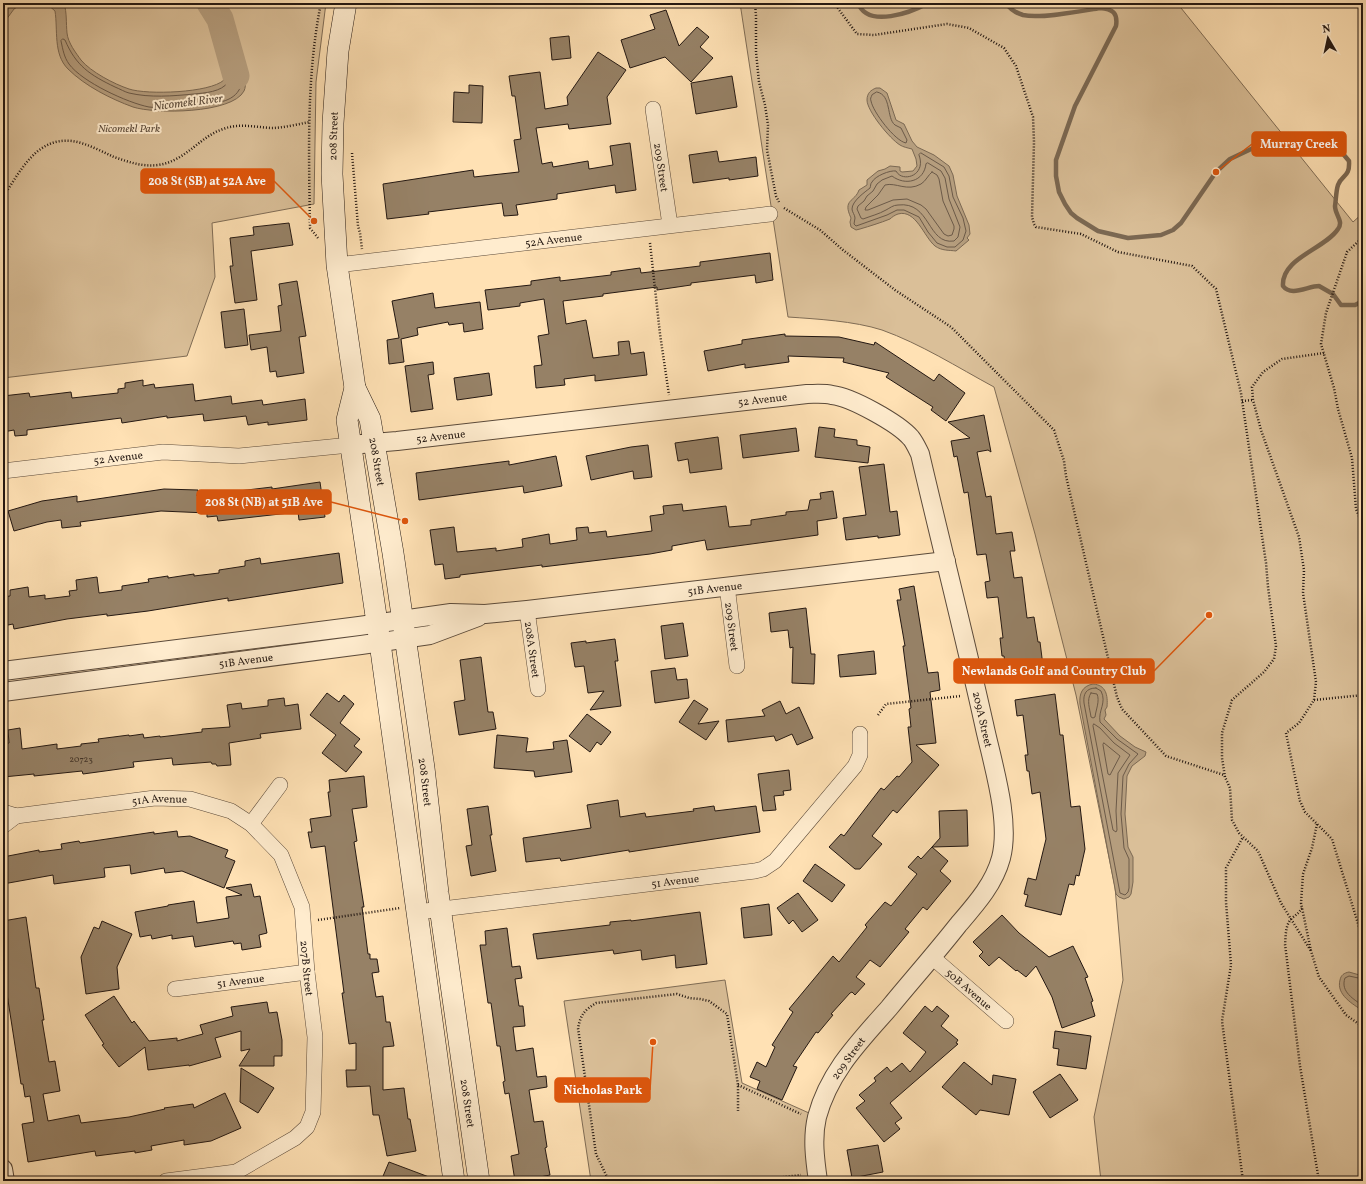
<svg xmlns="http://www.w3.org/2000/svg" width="1366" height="1184" font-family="Vollkorn,serif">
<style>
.green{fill:#dabf98;stroke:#7f6c55}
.water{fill:#b59d7d;stroke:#7b6852}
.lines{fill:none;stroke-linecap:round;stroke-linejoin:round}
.shore{stroke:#6c5a48;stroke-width:1}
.stream{stroke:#7b6852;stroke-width:4.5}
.river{stroke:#b59d7d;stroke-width:27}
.building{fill:#968166;stroke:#241812}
.minor-casing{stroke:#5b4a3a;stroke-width:16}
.tertiary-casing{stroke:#5b4a3a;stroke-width:20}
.secondary-casing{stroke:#241812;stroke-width:22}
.path{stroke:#241812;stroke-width:2.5;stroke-dasharray:1 2;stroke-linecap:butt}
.minor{stroke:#ffecce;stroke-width:15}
.tertiary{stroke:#ffecce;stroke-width:18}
.secondary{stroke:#ffecce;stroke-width:21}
.labels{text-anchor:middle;stroke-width:4;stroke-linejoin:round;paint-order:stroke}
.number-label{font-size:9px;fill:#403227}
.park-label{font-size:11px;font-style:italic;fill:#5b4a3a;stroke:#ffecce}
.street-label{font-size:11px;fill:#241812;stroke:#ffecce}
.water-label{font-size:12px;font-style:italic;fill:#5e4d3d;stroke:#ffecce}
.leader{fill:none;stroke:#de560c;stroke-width:1.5}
.callout-dot{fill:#de560c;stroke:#ffecce;stroke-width:1.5}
.callout{fill:#de560c;stroke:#de560c;stroke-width:1.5}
.callout-label{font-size:12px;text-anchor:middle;font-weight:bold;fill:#fff}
</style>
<rect width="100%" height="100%" fill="#ffe1b4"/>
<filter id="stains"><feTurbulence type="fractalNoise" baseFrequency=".005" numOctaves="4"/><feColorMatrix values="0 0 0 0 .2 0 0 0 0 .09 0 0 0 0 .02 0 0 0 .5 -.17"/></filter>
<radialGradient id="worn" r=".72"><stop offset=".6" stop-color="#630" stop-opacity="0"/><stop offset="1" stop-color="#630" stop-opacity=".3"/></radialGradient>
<path class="green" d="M3,3H326L316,82L314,204L212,223L215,277L187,356L3,378Z
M740,3H1177L1353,222L1363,213V1181H1101L1094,1117L1123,980L1115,887L1076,695L1035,534L994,387C957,367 921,344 882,330C854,321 817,319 788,317Z
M725,980L742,1083L809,1113C804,1136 806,1158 809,1181H591L564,1001Z"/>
<path class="water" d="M3,3H23L14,9L3,24Z
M46,3H64C67,13 66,23 67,33C68,43 76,53 81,60C91,72 114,84 129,89C147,95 210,93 224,80L226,68L216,39H229C234,51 250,79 244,91C232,114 154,114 133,107C111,99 85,86 68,69C53,54 58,30 55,11Z
M876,88H880L887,93L896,120L904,124L912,141L917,147L934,155L949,166L953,175L957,196L969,225L970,234L967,238L969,240L956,251C949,250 942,251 935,246C924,237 916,209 898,214C895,215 892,217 890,219C880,223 870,226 860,229L856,230L851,227L850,222L851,218C842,199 855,202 859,190L867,185V180L878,171L885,169L890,166L900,167V171L902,172L913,171L917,166L916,159L912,149C908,148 903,147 900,145C890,139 867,111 867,100C867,93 871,90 876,88Z
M1093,684C1106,685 1108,695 1107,707L1105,710L1106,715L1104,719L1120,736L1135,747L1146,752L1145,756L1132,766L1127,776L1125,814L1128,847L1133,857V882L1131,894L1129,897L1124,899L1119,897L1116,894L1080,704C1079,694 1082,686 1093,684Z
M1349,972L1363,976V1011C1353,1004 1336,995 1340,980C1341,975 1344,973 1349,972Z"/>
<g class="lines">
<path class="shore" d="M63,39L65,40C76,66 90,75 115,87C120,89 125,92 129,93C150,98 173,96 194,94C204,93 222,92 228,82C234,72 227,57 223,47L226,44C231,52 245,81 239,90C231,104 209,104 195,105C180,106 164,109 149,107C128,103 82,82 69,64C64,57 63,50 61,41Z
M877,92C892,95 886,118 895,125C897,126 899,127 901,128L907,140L906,143C895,141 873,112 871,101C870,98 871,98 872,95Z
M921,153L944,167L949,176L953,197L963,218L966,231L963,240L955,247H947L937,243L928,232L919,217L904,210H897L887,215L859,225L856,226L854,224C854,222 855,220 855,218C855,215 852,212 852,209C852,201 865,192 870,188C871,186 870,184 872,182C875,176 890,170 896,171C902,183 927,176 919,155Z
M928,163L941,171L945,178L949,199L960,227L958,237L954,241C927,245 931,201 898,205C893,205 890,208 886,210C879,214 871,216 863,219L861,218L857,209L858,206L864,201L867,196L873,191L877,184L882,180L892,176C905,186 924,182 926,164Z
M932,172L937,175L939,179L943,201L954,226V229L952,235L948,236L944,234L926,209L921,205L907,199L893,200L868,210H865L866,207L878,195L885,185C896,182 907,192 921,184C926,181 928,175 932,172Z
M1096,688L1101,691C1107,703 1098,710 1100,722L1117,739L1138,754L1129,764L1123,776L1121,814L1124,848L1129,859V888L1128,892L1125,895L1120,893L1084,703C1083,694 1086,688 1096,688Z
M1091,693L1097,694C1100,701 1096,709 1095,717L1093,718L1091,717C1090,709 1086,700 1091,693Z
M1094,724L1100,728L1114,743L1130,755L1118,773L1116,811L1117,830L1116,832L1113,830L1093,726Z
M1104,743L1120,756L1110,775L1108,774L1103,745Z
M1363,979L1349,976L1345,978C1340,992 1354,999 1363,1006"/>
<path class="stream" d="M858,3C868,29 912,12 928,3
M1006,3C1010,9 1016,13 1023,15C1041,19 1081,11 1100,8C1113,9 1118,13 1116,26L1075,106L1056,160V176L1059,192L1065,204L1071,213L1077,218L1098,231L1128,238L1161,235L1173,230L1181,223L1216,172L1230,159L1266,142L1292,136L1315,139L1329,143L1339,149L1349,161C1350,178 1342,174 1338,185C1336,191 1336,200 1335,206C1335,215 1344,221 1338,229C1325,249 1281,258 1283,286C1291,297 1308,286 1319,286L1333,294L1341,305H1355L1363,301"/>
<path class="river" d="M210,3L220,19L236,76"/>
</g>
<path class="building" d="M666,10L679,46L697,27L709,37L700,47L713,58L691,82L665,57L630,68L621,40L655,29L650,15Z
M569,36L571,58L552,60L550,38Z
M598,52L626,70L607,97L611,124L569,129L568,124L536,128L542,164L552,162L553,167L588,161L589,169L613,165L610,146L630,143L636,190L616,193L615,185L557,194V199L516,205L518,215L504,216L502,203L428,212L429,214L387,219L383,184L473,170L474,177L519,172L514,140L521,139L515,96H512L509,76L540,72L545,109L568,105L567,97Z
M732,76L737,107L696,114L691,83Z
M469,85L483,86L482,123L453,122L454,92L469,93Z
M717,151L719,162L756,157L758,176L729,180V178L693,183L689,155Z
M289,223L293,245L251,251L257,300L235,303L230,266H233L230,238L254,235L253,227Z
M770,253L773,280L756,283L755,275L691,283V285L657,290V287L603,294V296L563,301L566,324L586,320L593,358L619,355L618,342L629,341L631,354L644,352L647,375L595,381V375L564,379L565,385L536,388L534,366L542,365L538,336L549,334L544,299L520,303V306L488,310L485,290L531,285V281L560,277V281L611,275V272L640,268L641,273L700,266V262Z
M297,281L306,336L299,337L304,373L277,377L276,371L270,372L267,347L251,350L249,335L281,331L278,306L282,305L279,284Z
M433,293L435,308L480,302L483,329L464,332L463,323L449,325L448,322L417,328L418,335L401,339L404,362L389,364L387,340L399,338L392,301Z
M244,309L248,345L225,348L221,312Z
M785,334V336L839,337L874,345L875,342L934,381L939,374L965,393L946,421L931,410L933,407L886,377L889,373L843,362L844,358L788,356L789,362L745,368V364L708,371L704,351L742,344V340Z
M433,362L434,374L428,375L433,409L411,412L405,366Z
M489,373L492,395L457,400L454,378Z
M143,380V386L154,384L155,388L193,384L195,401L231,396L232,404L262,400L263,405L305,399L307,420L268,425V422L248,425L246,416L204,421L203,414L167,418V416L122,423L121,418L27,430V435L15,436L14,430L3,432V396L29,393L30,397L71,392L72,398L118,393V389L125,388V383Z
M984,415L991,452L988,450L977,452L986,497L991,496L996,534L1012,532L1015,551H1010L1014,578L1022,577L1027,618L1034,617L1038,642H1040L1044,674L1007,678L1004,656H1002L1000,638H1003L998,597L987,598L985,582L990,581L986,554L977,555L968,492L964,493L957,456L954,457L951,441L970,438L948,422Z
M819,427L835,429L834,437L857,440V445L870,447L868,463L815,457Z
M796,428L799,451L743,458L740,435Z
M718,437L722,469L690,473L688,459L678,461L675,443Z
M648,445L652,477L634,479L633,471L591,480L586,456L631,447Z
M556,456L562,486L524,493L523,486L419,500L416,473L509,461V465Z
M884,464L890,512L897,511L900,535L878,538V536L846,540L843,518L866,515L859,467Z
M320,482L325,517L299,520L298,512L218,521L217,516L207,517V513L161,511L80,522L81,526L62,528L61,520L47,522L14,531L8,511L42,501L77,496V502L164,489L198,490L197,496L272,487V489Z
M833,491L837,518L817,521L818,535L707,550L705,540L672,546V550L650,554L542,567V565L460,575V577L445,579L443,564L435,565L430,530L454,527L457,552L496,548V551L523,547L522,539L549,534L550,544L577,540L576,528L588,527L589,533L606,531L607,537L652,531L650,516L664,514L663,506L682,504L683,511L726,506L729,527L751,525V520L786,515V512L808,510L810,500L821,499L820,493Z
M339,553L343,583L228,601V598L148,611L107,616V614L67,619L14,629L13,624L3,626V597L10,596V590L28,587L29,597L45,595V599L70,596L69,591L77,590L76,580L97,577L99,593L122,590V586L149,582L148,579L168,576V578L194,574V576L219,573V570L245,566V561L260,558L261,564Z
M914,586L928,673L938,672L940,690L930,692L936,743L916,745L939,765L897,813L893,810L872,836L882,844L860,869H855L829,847L841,834L844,836L881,788L884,790L897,776L899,777L912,762L908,727H911L909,709L911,708L903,646H905L897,600H901L899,589Z
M806,608L811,654H815L814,684L792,683L793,647L790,648L788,630L771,632L769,613Z
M683,623L688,656L665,659L661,626Z
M615,639L618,661H615L621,706L590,710L604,691L588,693L584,666L575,667L571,643L586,641V643Z
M874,651L876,674L840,677L838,655Z
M481,657L488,712H493L496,729L459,735L454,702L465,700L460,660Z
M675,668L677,680L687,679L689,698L655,703L651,671Z
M327,693L339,702L344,695L354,704L340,723L360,739L354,746L362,752L346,772L322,753L336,735L310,715Z
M1055,694L1060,735H1063L1071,807L1080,806L1085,849L1079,876L1076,875L1074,885L1069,884L1061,915L1025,906L1028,895L1024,894L1028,878L1036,880L1046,839L1040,792L1032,794L1029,771H1027L1025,755H1028L1023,715L1017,716L1015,700Z
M284,698L285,706L298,704L301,729L260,734L261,738L229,743L231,765L217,766L216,764H212L211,762L173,765L172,758L133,762L134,767L83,774L82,771L34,776V774L3,777V744L9,743L8,730L20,728L22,749L57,744V749L81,746V744L99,742L98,739L129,735V736L143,734L144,738L160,736V737L202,732V729L230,727L227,705L241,703L242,709L268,706V700Z
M694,700L708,709L698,724L719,721L706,740L679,722Z
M780,701L786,714L799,707L813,738L797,745L792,734L776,741L774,736L728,742L726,720L765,716L762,710Z
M587,714L611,732L601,745L597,742L590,752L569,736Z
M497,735L528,738L526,752L554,749L553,742L567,740L572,772L535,777L534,771L494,768Z
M789,770L791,790L783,791L784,795L774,796L776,810L763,811L758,774Z
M364,776L367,807L352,809L357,841L354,842L364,907H362L368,954H370V959H377L379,972L372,973L376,997L383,996L386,1022H390L394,1046L383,1047V1090L404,1088L408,1119H410L416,1151L387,1156L379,1115H373L370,1086L347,1087L346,1070H356V1043L349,1044L342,993H344L325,846L311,848L308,832H312L310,819L331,816L328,792H330L329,780Z
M618,800L620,817L645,813L646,817L694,811L693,809L714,806L715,811L756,806L760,832L629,852V850L561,861L560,858L526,862L523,838L591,828L587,805Z
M488,806L492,835H490L496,871L471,876L466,846L472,845L467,809Z
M967,810L968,846L932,847L940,838L939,811Z
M177,831L178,837L190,836L228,850L225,857L235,861L224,888L182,871L165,873L164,868L131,874L130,865L104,868L105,877L54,884L53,875L3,884V857L39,850V852L62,849L61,844L79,841L80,843L154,832V834Z
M932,847L948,861L940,871L951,881L927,910L923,907L905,929L909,932L880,967L870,960L856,977L865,984L855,995L852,992L850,993L831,1014L833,1015L818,1033L816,1032L793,1066L797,1067L782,1100L757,1089L760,1081L750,1077L757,1062L766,1067L775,1047L772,1045L793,1012L789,1009L833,956L839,962L867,927L865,925L885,902L891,906L917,874L908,867L918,856L921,859Z
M815,864L845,885L832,902L803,881Z
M251,884L254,897L260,896L267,933L259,935L261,947L242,950L241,943L234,944L233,941L195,947L193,936L172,939V935L152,939L151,935L140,937L135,912L168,906V905L194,901L197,923L229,918L226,897L242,895L226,888Z
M798,893L818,920L802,932L793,920L789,924L777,908Z
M769,904L772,935L744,938L741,908Z
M700,912L707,964L676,968L675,955L642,960L641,950L614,954L613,950L537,959L533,934L610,925V922L631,920V921Z
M1002,915L1019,933L1049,957L1073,946L1088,977L1085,978L1093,1001L1091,1002L1095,1016L1062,1028L1052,997L1036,966L1026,977L1017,970L1016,971L999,957L989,966L979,956L983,952L973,942Z
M26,917L36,988H39L44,1020H42L49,1062L55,1061L60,1091L43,1094L48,1121L79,1115L81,1123L129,1117L165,1109L164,1108L193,1104L194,1108L225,1093L241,1128L211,1141L184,1145V1140L151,1146L152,1150L135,1153V1151L96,1156L95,1151L28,1162L22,1124L34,1122L30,1096L25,1097L23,1084H21L3,968V956H5L3,939V921Z
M102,921L132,934L117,967L119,989L86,994L81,957L94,927L99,929Z
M507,928L512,967L520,966L522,978L515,979L519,1006H523L525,1026L513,1027L516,1051L533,1048L537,1077L546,1076L547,1087L529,1090L534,1122L543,1121L547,1147L545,1148L550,1175L520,1181H515L511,1156L519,1154L509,1093L505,1094L503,1082L505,1081L500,1046H497L491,1003H488L480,945H486L485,931Z
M114,996L132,1023L134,1021L149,1041L177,1038V1041L203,1034L200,1025L233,1016L231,1007L267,1002L269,1013L277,1012L282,1040V1056H274V1066H239L250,1049L241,1051V1031L215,1038L221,1057L189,1066V1065L148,1070L145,1047L119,1067L102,1045L104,1044L85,1015Z
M925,1006L932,1012L937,1006L949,1016L941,1026L958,1040L956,1043L958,1044L890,1103L902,1118L895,1123L900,1129L884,1142L856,1108L865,1101L859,1095L876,1081L874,1078L887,1067L891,1072L902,1063L910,1072L926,1052L903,1033Z
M1055,1031L1091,1036L1086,1069L1057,1065L1059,1049L1053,1048Z
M964,1062L992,1085L993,1075L1016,1079L1009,1115L980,1110L976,1115L942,1087Z
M241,1068L274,1088L258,1113L240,1102Z
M1060,1074L1078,1100L1050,1118L1033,1092Z
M878,1145L883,1172L852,1178L847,1150Z
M389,1162L437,1180V1181H381Z"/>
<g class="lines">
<g class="minor-casing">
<g id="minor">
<path id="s1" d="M653,109L670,225"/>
<path id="s2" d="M337,265L770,214"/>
<path id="s3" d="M3,471L163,452L239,456L350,445"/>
<path id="s4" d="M727,586L737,666"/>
<path id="s5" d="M527,610L538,689"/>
<path id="s6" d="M3,812L16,816L155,798L190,799L231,811L251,824L281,855L302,907L307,972L315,1037L313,1112L307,1127L295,1138L236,1172L166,1181"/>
<path d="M251,824L280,785"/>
<path d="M3,826L16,816"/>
<path id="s7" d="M417,912L755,871L763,869L775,861L855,766L860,755V734"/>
<path id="s8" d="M932,957L1006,1021"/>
<path id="s9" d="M175,989L307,972"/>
</g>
</g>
<g class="tertiary-casing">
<g id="tertiary">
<path id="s10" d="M350,445L397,441L807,394C815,394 824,393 832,395C851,397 898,423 911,438C915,443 917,448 920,454C941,544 964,634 984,724C992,762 1011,820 1001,858C994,884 976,904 958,925C936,953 912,980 889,1008C859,1042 829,1072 817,1117C812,1138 815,1160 818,1181"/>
<path id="s11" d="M3,671L359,626L451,613L485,614L527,610L946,561"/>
<path id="s12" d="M3,692L361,645L430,635L478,617"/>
<path d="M3,1169L5,1181"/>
</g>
</g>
<g class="secondary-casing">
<g id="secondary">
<path id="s13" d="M346,3L338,51L333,123L332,174L337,265L355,388L370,419L393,553L424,768L438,893L479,1181"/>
<path d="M355,388L347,420L380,643L454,1181"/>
</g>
</g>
<path class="path" d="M755,3L756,16V52L759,82L765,105L768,125L767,150L776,196L779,202
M834,3L857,34L874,35L947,24L969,28L1004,48L1016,66L1033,117L1034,142L1032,217L1034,224L1036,227L1081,234L1118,252L1192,266L1216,289L1241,393L1266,563L1268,587L1276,646L1274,659L1264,672L1232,700L1222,733V758L1225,777
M352,153L358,226L360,233L362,249
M3,197C20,172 36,137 72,141C86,143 101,151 114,157C129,162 142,167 158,165C186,161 199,137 223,129C239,123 255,127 271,128C284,128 298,124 310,122
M784,208L820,230L843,250L895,290L951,327L1054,430L1064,461L1066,476L1117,697L1122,709L1166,756L1224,775L1230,788L1232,820L1239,833L1258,851L1281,903L1311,951
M1363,237L1347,252L1326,313L1321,344L1334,388L1338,409L1352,458L1356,509L1363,525
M318,238L310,228C309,154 306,77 321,3
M650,243L660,334L669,395
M1324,353L1282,359L1263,372L1252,387L1253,400L1261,430L1299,537L1304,570L1303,593L1316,682L1314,700L1299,723L1286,733L1300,801L1305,812L1332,839L1360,930L1363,933
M1242,401L1253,400
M1314,700L1363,695
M878,715L886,704L961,696
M1317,824L1312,848L1303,874L1301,903L1311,951L1319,977L1346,1015L1363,1027
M1302,908C1299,913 1296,915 1292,918C1285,925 1286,935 1285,944L1300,1066L1319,1181
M318,920L400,908
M738,1085L801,1114
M609,1181L596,1154L578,1028C581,1014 584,1011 596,1003L677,994L689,998L700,999L709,1001L727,1014L738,1085V1111
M750,1181L801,1175
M1243,1181L1222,1021L1231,965L1226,902V868L1243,837"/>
<use href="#minor" class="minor"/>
<use href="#tertiary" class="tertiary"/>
<use href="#secondary" class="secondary"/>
</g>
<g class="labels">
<g class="number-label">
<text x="81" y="762">20723</text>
</g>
<g class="park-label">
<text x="129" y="132">Nicomekl Park</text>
</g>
<g class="street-label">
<text transform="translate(333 136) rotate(-88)" y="4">208 Street</text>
<text dy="4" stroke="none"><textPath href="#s1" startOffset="59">209 Street</textPath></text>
<text dy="4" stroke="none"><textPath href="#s2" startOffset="218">52A Avenue</textPath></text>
<text dy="4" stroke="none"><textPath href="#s10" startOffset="415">52 Avenue</textPath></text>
<text dy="4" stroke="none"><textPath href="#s10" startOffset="91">52 Avenue</textPath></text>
<text dy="4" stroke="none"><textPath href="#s3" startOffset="116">52 Avenue</textPath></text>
<text dy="4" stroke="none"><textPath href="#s13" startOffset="465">208 Street</textPath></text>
<text dy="4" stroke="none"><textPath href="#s11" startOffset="717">51B Avenue</textPath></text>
<text dy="4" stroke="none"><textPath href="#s4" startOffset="41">209 Street</textPath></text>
<text dy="4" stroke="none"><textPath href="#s5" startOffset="40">208A Street</textPath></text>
<text dy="4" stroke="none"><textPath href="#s12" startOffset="245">51B Avenue</textPath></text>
<text dy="4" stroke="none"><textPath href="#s10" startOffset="867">209A Street</textPath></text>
<text dy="4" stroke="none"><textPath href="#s13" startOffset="789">208 Street</textPath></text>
<text dy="4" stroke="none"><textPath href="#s6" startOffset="158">51A Avenue</textPath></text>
<text dy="4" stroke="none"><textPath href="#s7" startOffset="260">51 Avenue</textPath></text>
<text dy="4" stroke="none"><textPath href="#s6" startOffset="416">207B Street</textPath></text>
<text dy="4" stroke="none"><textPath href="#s9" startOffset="66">51 Avenue</textPath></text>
<text dy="4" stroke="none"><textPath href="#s8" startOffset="49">50B Avenue</textPath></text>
<text transform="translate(848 1058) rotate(-54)" y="4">209 Street</text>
<text dy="4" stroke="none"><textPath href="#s13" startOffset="1113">208 Street</textPath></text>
</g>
<g class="water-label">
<text transform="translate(188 102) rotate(-7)" y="4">Nicomekl River</text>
</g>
</g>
<path class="leader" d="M1216 172L1252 144M314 221L274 181M405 521L331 502M1209 615L1154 671M653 1042L650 1090"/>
<g class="callout-dot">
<circle cx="1216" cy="172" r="4"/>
<circle cx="314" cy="221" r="4"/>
<circle cx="405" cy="521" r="4"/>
<circle cx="1209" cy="615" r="4"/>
<circle cx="653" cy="1042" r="4"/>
</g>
<g class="callout">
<rect x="1252" y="132" width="94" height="24" rx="4"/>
<rect x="141" y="169" width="133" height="24" rx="4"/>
<rect x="197" y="490" width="134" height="24" rx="4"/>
<rect x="954" y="659" width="200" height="24" rx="4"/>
<rect x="555" y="1078" width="95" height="24" rx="4"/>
</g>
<g class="callout-label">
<text x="1299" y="148">Murray Creek</text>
<text x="207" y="185">208 St (SB) at 52A Ave</text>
<text x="264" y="506">208 St (NB) at 51B Ave</text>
<text x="1054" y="675">Newlands Golf and Country Club</text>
<text x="603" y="1094">Nicholas Park</text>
</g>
<rect width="1366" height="1184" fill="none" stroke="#ffe1b4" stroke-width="16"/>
<rect x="4" y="4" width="1358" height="1176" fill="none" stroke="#241812" stroke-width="2"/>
<rect x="8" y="8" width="1350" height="1168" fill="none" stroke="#241812"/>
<g transform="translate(1328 38) rotate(351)" stroke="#ffecce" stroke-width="3" paint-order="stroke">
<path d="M0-3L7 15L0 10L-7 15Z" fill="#241812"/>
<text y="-6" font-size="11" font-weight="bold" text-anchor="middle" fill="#241812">N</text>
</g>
<rect width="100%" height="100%" filter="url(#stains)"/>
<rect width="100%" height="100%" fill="url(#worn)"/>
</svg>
